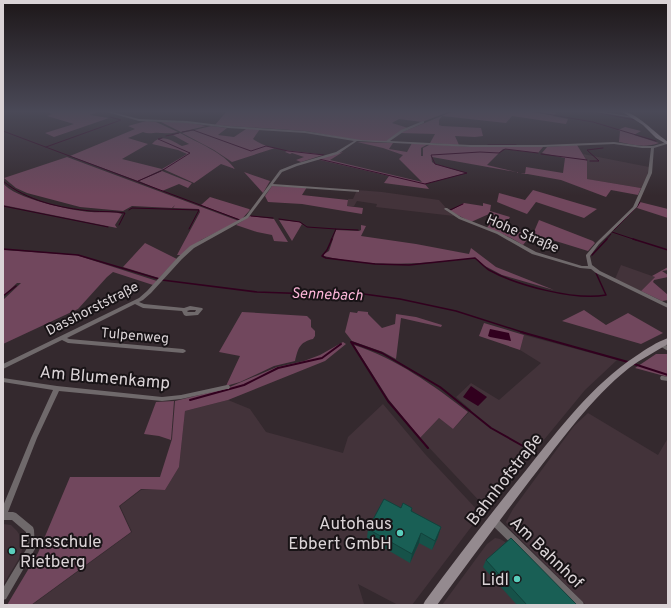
<svg xmlns="http://www.w3.org/2000/svg" width="671" height="608" font-family="Overpass,sans-serif">
<style>
.built{fill:#43333a}
.green{fill:#71475d}
.water{fill:#31001e}
.lines{fill:none;stroke-linecap:round;stroke-linejoin:round}
.stream-far2{stroke:#31001e;stroke-width:1}
.stream-far1{stroke:#31001e;stroke-width:1.5}
.stream{stroke:#31001e;stroke-width:2}
.street{fill:#6f696b;fill-rule:evenodd}
.secondary{fill:#948a8f;fill-rule:evenodd}
.wall{fill:#165249}
.shaded-wall{fill:#12423c}
.building{fill:#195f55;stroke:#12423c}
.poi-dot{fill:#5acebc;stroke:#181316;stroke-width:1.5}
.labels{text-anchor:middle;stroke-width:4;stroke-linejoin:round;paint-order:stroke}
.street-label{font-size:14px;fill:#dad3d6;stroke:#181316}
.water-label{font-size:15px;font-style:italic;fill:#fcb5d8;stroke:#181316}
.near-street-label{font-size:17px;fill:#dad3d6;stroke:#181316}
.near-poi-label{font-size:17px;fill:#dad3d6;stroke:#181316;text-anchor:end}
</style>
<rect width="100%" height="100%" fill="#34292e"/>
<path class="built" d="M583,154L649,167L647,176L641,188L586,179L587,161Z
M357,190L382,192L439,200L447,209H444L454,216L376,207L377,204L357,201L354,206H347L348,199H353Z
M621,265L652,276L655,277L641,291L615,279Z
M524,335L617,360L585,390L487,509L420,438L439,418L453,429L471,410L456,397L471,383L499,400L541,363L520,350Z
M228,400L250,409L266,432L343,453L348,437L383,404L425,454L481,514L412,605H398L358,584L364,604L367,605H32L132,532L120,506L141,490H165L179,467L185,411Z
M588,413L658,455L668,438V605H586L509,528L506,522L513,509L574,426Z
M3,524L11,525L17,531L21,537L23,546L20,557L3,585Z
M495,538L500,539L507,543L567,605H442L487,544Z"/>
<path class="green" d="M49,111H100L90,115L109,118L54,137L45,133L74,124L47,116L52,114L47,112Z
M227,111H451L422,122L399,119L392,123L408,128L385,142L355,140L306,131L215,125Z
M454,111H544L556,113L553,116L568,119L566,124L512,116L506,123L442,116L439,120V125L442,126L481,128L483,136L475,137L455,136L459,145L430,143L435,134L400,133Z
M146,121L156,122L178,132C170,134 167,133 160,133C153,132 151,135 143,132L128,138L148,144L122,159L162,169L187,154L178,150L152,144C161,133 171,140 182,146L189,144L173,135L180,133C198,143 223,152 235,169L221,164L194,183L163,169L138,181L70,156L135,129L128,126Z
M159,121L191,123L206,126L181,132Z
M211,126L227,128L218,135L234,137L246,129H260L253,139C273,153 301,150 323,155L301,162L296,160L304,157L292,153L290,154L285,152L287,151L275,148L232,162L214,150L182,133Z
M625,127L641,131L634,135L659,143C645,148 633,145 619,142L620,131L618,130Z
M357,142L393,143L389,149L407,152L412,143L428,144L421,148V156H423V148L431,144L470,147H543L538,153L503,149L487,165L525,174L526,167L563,173L565,158L542,153L547,147L577,145L587,161V179L641,188L638,195L611,190L606,197L561,180L432,157L431,155L432,162L435,164L466,173L425,184L429,189L384,183L389,176L316,159L343,152L330,160L422,182L399,159L403,155L383,148Z
M67,157L239,221L201,240L181,255H177L200,212L199,209L173,208L175,205L172,208L132,206L123,211L80,207L27,193L16,188L4,178Z
M162,171L192,183L188,188L179,184L162,191L139,181Z
M244,172L270,181L263,193Z
M3,183C13,198 72,211 91,212C101,213 112,211 122,214L115,225L117,228L3,205Z
M272,186L307,187L302,195L348,200L347,206L363,208L362,214L302,204L268,202L265,196Z
M533,190L597,209L584,218L536,202L527,214L497,202L499,193L525,200Z
M210,197L249,209L250,210L241,220L201,205Z
M640,202L668,209V218L637,208Z
M464,203L483,206V203L491,205L490,211L510,217L505,225L515,229V231L531,235L523,245L511,238L487,228L494,215L489,214L471,222L450,211Z
M250,216L274,219L288,242L274,241L272,235L257,232L236,225Z
M279,220L299,222L302,224L292,241Z
M539,220L593,241L595,243L588,251L533,234Z
M361,225L366,226L361,236L416,244L469,254L471,248L496,267L554,290L502,275L485,266L475,258C425,264 373,268 324,256V254L329,251L336,230L359,231L361,230Z
M145,243L177,259L159,278L123,267Z
M3,250L76,255L157,281L153,285L113,272L107,277L78,309L3,344V300L21,283H17L3,296Z
M668,267V270L662,271L668,275V277L654,280L653,282L668,295V300L662,301L641,291L655,277L652,276Z
M584,310L606,325L628,313L663,333L641,344L562,321Z
M358,311L368,312V314L382,328L395,324L396,314L416,317L442,325L441,327L401,318L396,359L383,352L352,341L345,332L350,312L357,313Z
M242,312L307,316L311,320V327L315,331V336L313,339C300,342 298,348 295,361L274,366L240,382L226,386L240,356L219,352Z
M484,323L524,335L520,350L479,336Z
M343,342L346,344L325,361L228,400L185,411L179,467L165,490L141,489L119,506L131,532L31,605H7L38,553L70,477H160L172,439L175,401L227,388L277,367L304,361L320,355Z
M354,345C397,359 433,385 468,412L453,429L439,418L420,438L389,400Z
M656,354H668V377L635,368Z
M174,401L171,440L159,436L144,434L156,402Z"/>
<path class="water" d="M490,329L509,333L511,341L490,337L488,336Z
M471,386L487,397L478,406L463,397Z"/>
<g class="lines">
<path class="stream-far2" d="M530,111L593,122L656,141
M588,111L635,120
M3,131L240,220
M182,132L193,130L251,151L266,146L288,151L324,155
M166,136L179,133
M162,138L158,139L190,153L163,170
M488,145H516
M46,147L121,120L110,117
M541,154L587,160
M319,159L425,184L467,173L435,164L431,155L480,152L499,153L505,149L538,153
M590,161H599L587,150L603,148
M3,181C27,201 60,208 91,211C102,212 114,211 125,213L119,225
M138,181L161,171
M3,206L108,227
M129,210L132,208L199,210L189,229
M450,210L463,204
M251,216L273,218
M279,219L300,222L307,227L336,229L331,240
M336,229L358,230
M614,230L637,207L640,202
M612,232L636,240
M606,240L611,234"/>
<path class="stream-far1" d="M332,239L327,250L322,256L326,258L375,264L409,265L475,258C480,262 484,267 489,270C516,285 575,301 606,295L596,273
M633,239L668,250
M3,249L78,255L159,279
M592,255L607,239
M162,280L257,292L314,294L342,291L400,299L456,311L525,333
M3,296L16,286"/>
<path class="stream" d="M521,332L628,362
M351,342L382,353L440,387L491,428L530,450
M351,342L388,401L428,448
M634,364L668,375
M190,400L244,385L278,368L322,358L341,344"/>
<path class="street" d="M103,111H108L139,119L187,121L228,126L305,131L361,140L386,141L401,130L423,121H424V123L403,132L390,141L470,145H543L614,142L642,146H653L667,142V144L654,148L652,173L637,207L599,244L590,256L592,265L600,271L668,304V308L596,273L591,269L580,268L532,254L497,234L459,219L444,209L445,208H447L461,217L499,232L536,252L582,266H588L586,256V255L597,242L633,207L648,173L651,148H642L614,144L543,147H470L357,141L338,154L297,166L282,172L273,184L358,190H359V192L272,186L248,218L194,248L182,259L151,293L143,300L139,302L144,304L184,308L190,306L202,308L203,309L198,315L186,316L184,315L182,311L143,308L135,304L67,338L69,339L183,349L185,350L186,351L185,352L183,353L68,343L62,340L3,369V364L139,298L147,291L178,257L190,246L246,216L280,170L295,164L336,152L354,141L305,133L228,128L187,123L139,121ZM190,310H196L195,312H188L187,311Z
M590,111H598L634,117L633,118Z
M660,342L668,346V351L658,345L657,344L658,343Z
M661,376H663L668,377V381L661,380L660,378Z
M3,378L57,386L162,397L181,395L227,385H229L230,387L229,389H227L181,399L162,401L59,391L37,438L8,512H13L16,513L33,527L34,530L35,549L6,599L3,600V588L27,548L26,532L12,520H3V506L31,438L53,390L3,382Z
M493,516L496,517L583,602L584,605H574L490,523L489,520L490,517Z"/>
<path class="secondary" d="M621,111C635,111 656,134 668,142V145L656,138L643,125Z
M668,338V344C655,352 641,359 629,368C590,399 562,440 531,479C499,521 468,563 437,605H423L425,601C458,556 492,512 527,469C560,428 592,385 636,356C646,349 657,342 668,338Z"/>
</g>
<path class="wall" d="M401,508H412V511L438,537L432,550L419,543L410,563L367,538L368,529Z
M486,560L577,605H517L483,567Z"/>
<path class="shaded-wall" d="M441,527L438,537L432,550L435,541Z
M421,533L419,543L410,563L412,554Z"/>
<path class="building" d="M384,499L401,508L403,503L412,508L411,511L441,527L435,541L421,533L412,554L368,529Z
M511,538L577,605H527L486,560Z"/>
<linearGradient id="sky" x2="0" y2="1"><stop stop-color="#1d1719"/><stop offset="0.57" stop-color="#4a4957"/><stop offset="1" stop-color="#4a4957" stop-opacity="0"/></linearGradient>
<rect width="671" height="196" fill="url(#sky)"/>
<g class="poi-dot">
<circle cx="400" cy="533" r="4"/>
<circle cx="12" cy="551" r="4"/>
<circle cx="517" cy="579" r="4"/>
</g>
<g class="labels">
<g class="street-label">
<text transform="translate(523 233) rotate(23)" y="5">Hohe Straße</text>
<text transform="translate(92 308) rotate(-27)" y="5">Dasshorststraße</text>
<text transform="translate(135 335) rotate(5)" y="5">Tulpenweg</text>
</g>
<g class="water-label">
<text transform="translate(327 294) rotate(2)" y="5">Sennebach</text>
</g>
<g class="near-street-label">
<text transform="translate(105 377) rotate(5)" y="6">Am Blumenkamp</text>
<text transform="translate(504 479) rotate(-52)" y="6">Bahnhofstraße</text>
<text transform="translate(547 552) rotate(44)" y="6">Am Bahnhof</text>
</g>
<g class="near-poi-label">
<text x="392" y="529">Autohaus<tspan x="392" dy="20">Ebbert GmbH</tspan></text>
<text x="20" y="547" text-anchor="start">Emsschule<tspan x="20" dy="20">Rietberg</tspan></text>
<text x="509" y="585">Lidl</text>
</g>
</g>
<rect width="671" height="608" fill="none" stroke="#dad3d6" stroke-width="8"/>
</svg>
